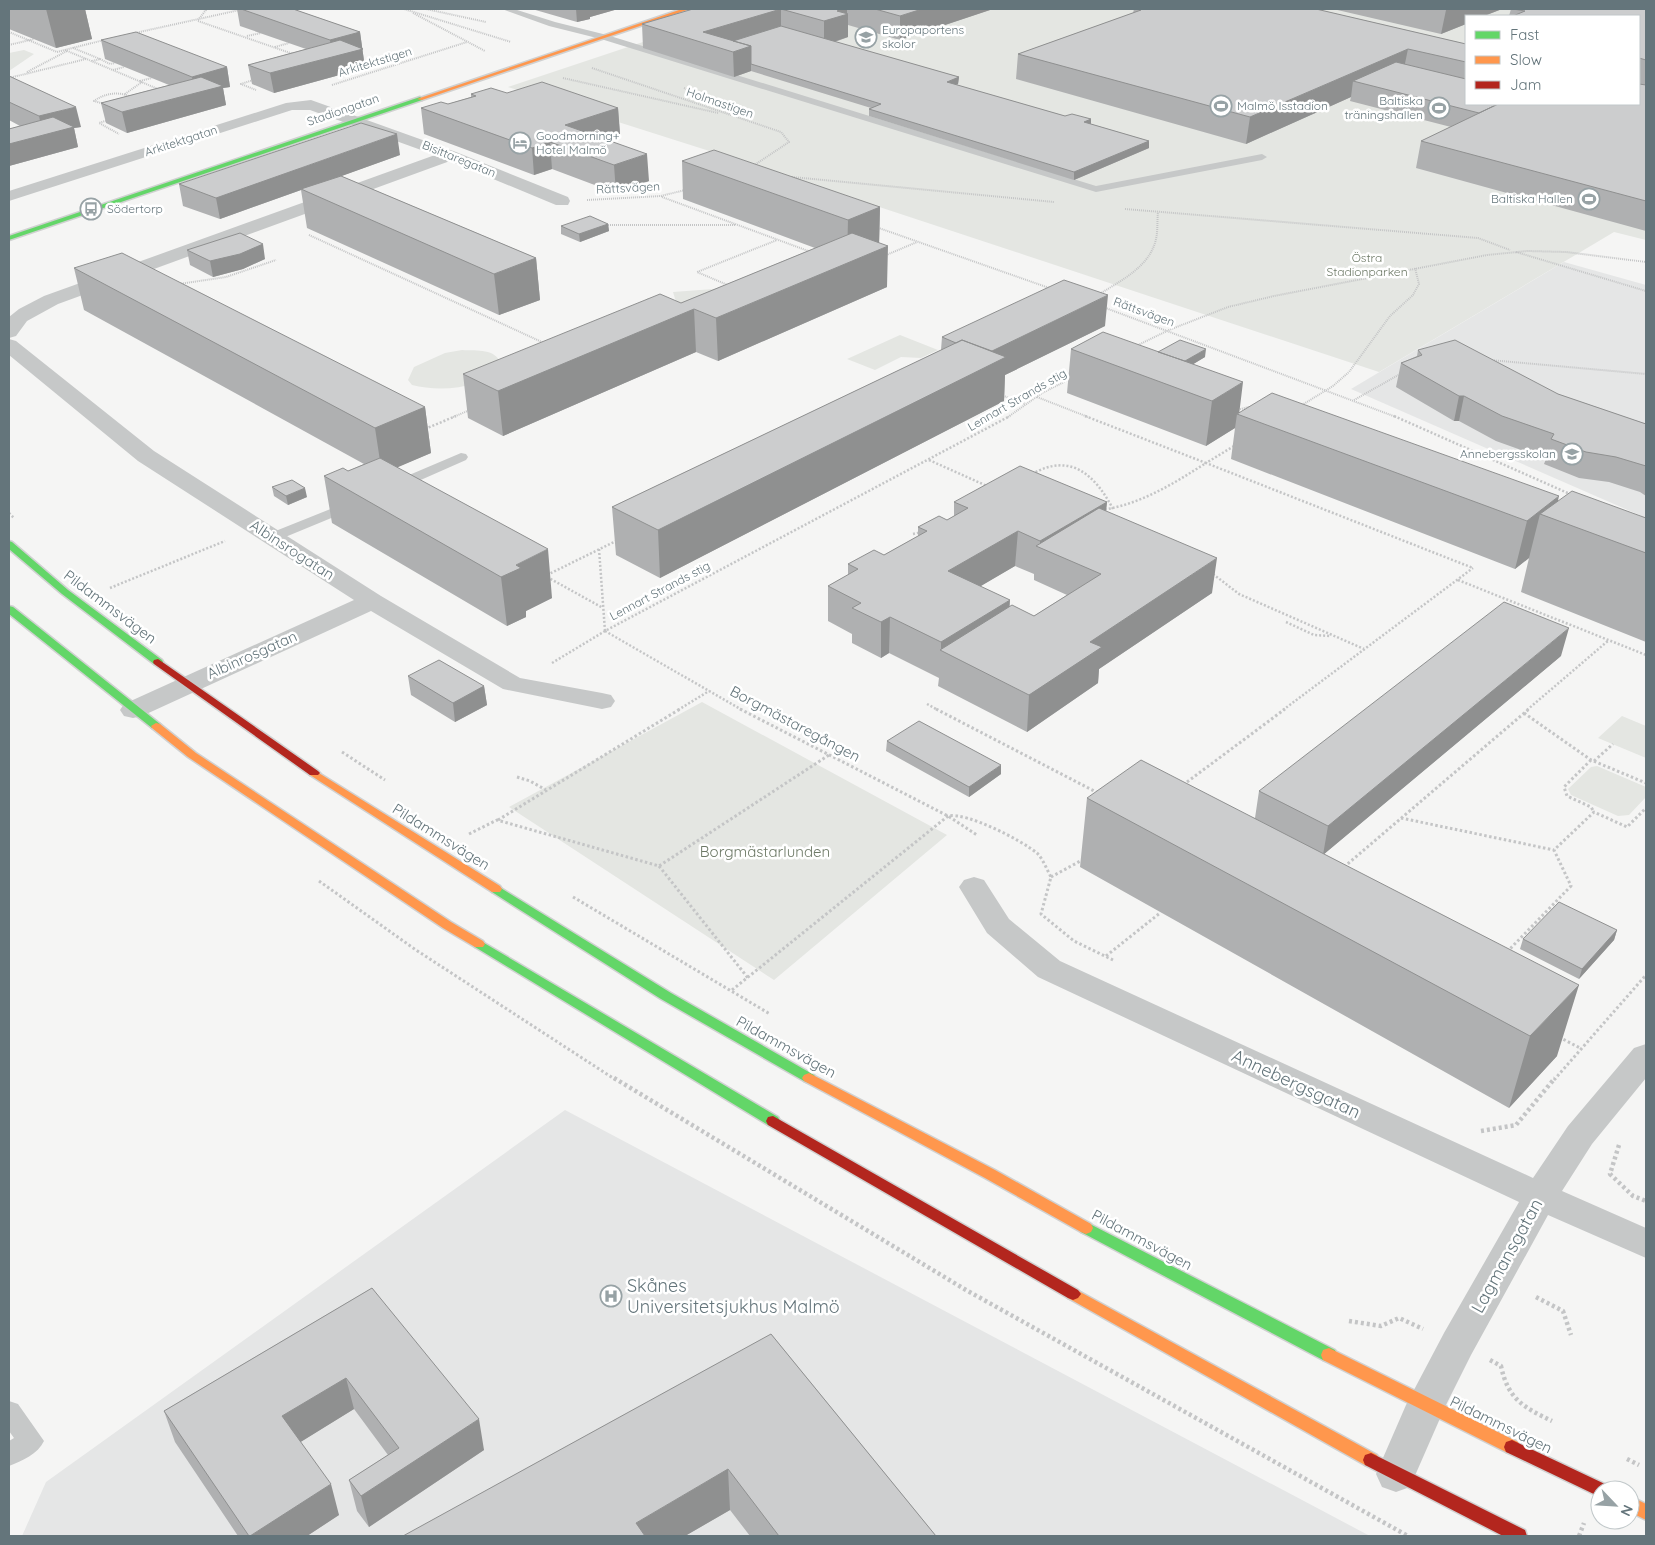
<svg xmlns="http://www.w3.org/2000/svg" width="1655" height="1545" font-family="Quicksand,sans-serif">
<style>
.built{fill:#e5e6e6}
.green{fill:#e4e6e2;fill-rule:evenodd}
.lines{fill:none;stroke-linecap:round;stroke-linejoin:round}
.fast-casing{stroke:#d0d1d1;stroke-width:3}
.slow-casing{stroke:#d0d1d1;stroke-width:3}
.jam-casing{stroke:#d0d1d1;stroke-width:3}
.path-far3{stroke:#c4c5c6;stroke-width:2;stroke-dasharray:1 1;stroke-linecap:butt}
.path-far2{stroke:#c4c5c6;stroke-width:2.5;stroke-dasharray:2 2;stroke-linecap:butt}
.path-far1{stroke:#c4c5c6;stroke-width:3;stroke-dasharray:2.5 2.5;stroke-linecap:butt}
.path{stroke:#c4c5c6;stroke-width:4.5;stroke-dasharray:3 3;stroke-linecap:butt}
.lane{fill:#c6c8c8;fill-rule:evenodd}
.street{fill:#c6c8c8;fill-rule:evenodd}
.fast{fill:#63d668;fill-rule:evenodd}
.slow{fill:#ff974d;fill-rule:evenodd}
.jam{fill:#b3261e;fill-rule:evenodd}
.wall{fill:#afb0b1;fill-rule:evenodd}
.shaded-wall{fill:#8f9090}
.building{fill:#cccdce;stroke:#8f9090}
.labels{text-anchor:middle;stroke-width:5;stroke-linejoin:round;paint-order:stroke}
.far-poi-label{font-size:12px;fill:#64757b;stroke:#fff;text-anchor:start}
.far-street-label{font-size:12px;fill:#64757b;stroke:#fff}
.far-park-label{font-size:12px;fill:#6d7966;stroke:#fff}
.street-label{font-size:15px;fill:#64757b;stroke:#fff}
.park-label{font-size:15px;fill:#6d7966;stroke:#fff}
.near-street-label{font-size:18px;fill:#64757b;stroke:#fff}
.near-poi-label{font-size:18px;fill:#64757b;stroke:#fff;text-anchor:start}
</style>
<rect width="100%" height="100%" fill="#f5f5f4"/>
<path class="built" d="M1564,262L1646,285V518L1351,389Z
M565,1110L1370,1536H22L46,1482Z"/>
<path class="green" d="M742,9H1646V240L1614,232L1379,372L722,155L508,87ZM1466,16H1639V104H1466Z
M24,50L34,54L9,71V53Z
M727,288L751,299L648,308L647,298L662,302H676L673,292Z
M900,335L938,350L921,358L901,357L875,370L847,359Z
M462,350C478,351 495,348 501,364C493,370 484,379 475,383C456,390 431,390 412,385L408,380L414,367L445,353Z
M702,702L947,835L774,980L509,807Z
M1622,716L1646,726V758L1598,738Z
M1597,766L1646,787V797L1629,815L1618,816L1571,795L1568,789L1591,767Z"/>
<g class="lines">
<g class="fast-casing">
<path id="fast" d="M420,97L423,99L422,100L9,240V236Z
M9,541L12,542L68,590L162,660L163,662L162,664H154L62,594L9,549Z
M9,606L13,607L160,724L161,726L160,728H152L9,614Z
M496,885L671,993L814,1075L816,1078L814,1081L809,1083L804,1081L661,999L492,892L490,889Z
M479,940L778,1117L780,1121L778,1125L773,1126L768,1125L475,947L473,944L475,941Z
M1086,1222L1335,1350L1337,1355L1335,1360L1329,1362L1323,1360L1081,1232L1079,1228L1081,1224Z"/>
</g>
<g class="slow-casing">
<path id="slow" d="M682,9H690L422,100L417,99Z
M156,723L160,724L196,753L451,922L483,941L485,944L483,947H475L443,928L188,757L152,728L151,726Z
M314,770L500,886L502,889L500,892H492L310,775L308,773L310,771Z
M809,1073L995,1170L1091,1224L1093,1228L1091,1232L1086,1234L1081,1232L985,1178L804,1081L802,1078L804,1075Z
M1073,1288L1377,1455L1379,1460L1377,1465L1371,1467L1365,1465L1068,1298L1065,1294L1068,1290Z
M1329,1348L1518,1442L1520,1447L1518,1452L1512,1454L1506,1452L1323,1360L1321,1355L1323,1350Z
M1630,1496L1646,1504V1520L1630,1512Z"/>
</g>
<g class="jam-casing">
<path id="jam" d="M158,659L318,771L320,773L318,775H310L154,664L153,662L154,660Z
M773,1116L1078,1290L1081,1294L1078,1298L1073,1300L1068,1298L768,1125L766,1121L768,1117Z
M1512,1440L1607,1485L1609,1490H1600V1497L1506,1452L1504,1447L1506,1442Z
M1371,1453L1525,1530L1527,1536H1503L1365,1465L1363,1460L1365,1455Z"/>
</g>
<path class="path-far3" d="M404,9L511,42
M410,9H426L486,22
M413,13L485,51
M198,20L206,10L203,9
M198,21L296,55
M9,32L57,52L104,40
M135,33L244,9
M247,36L261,33
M9,45L34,39
M275,47L289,43
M73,48L100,59L92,61
M65,50L158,89
M100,59L110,64L115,63
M592,68L781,132L789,142L753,166
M113,70L124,67
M27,72L67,51
M9,78L86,59
M563,78L718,113
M253,80L241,84L256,90
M140,81L152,78
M332,85L467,42
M684,88L714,102L730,114
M125,94L142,82
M104,104L94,101C105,93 119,91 131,97
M108,120L99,123L119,134
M792,177L1054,202
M662,197L811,252
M587,200L661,196L685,190
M1125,209L1478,238L1510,250
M606,225H735
M876,227L1052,289
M309,235L544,343
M1516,252L1646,291
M884,256L917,242
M179,284L226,277L276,260
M730,286L697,272L777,240
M1098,295C1120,281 1150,267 1156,239C1158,230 1157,221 1158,212
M1103,307L1396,417
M1136,346L1169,330L1228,307L1274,296L1487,255L1527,251L1566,252L1646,262
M1490,360L1646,374
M1001,395L1025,404
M1037,397L1088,417
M1354,400L1402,373
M1302,405L1333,386L1349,372L1390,316L1413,295L1419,284L1415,268
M1236,410L1249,407
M453,417L470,410
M1008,417L1042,393L1070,379"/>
<path class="path-far2" d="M1085,416L1206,463C1173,484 1141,504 1102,510
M1394,416L1570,494
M425,429L456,416
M1234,446L1206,463L1473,568
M929,460L987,486
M1032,474C1071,452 1095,475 1113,509
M9,513L14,518
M913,534L922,532
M599,549L605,631
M1213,574L1239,594L1364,649
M547,575L618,540
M547,577L603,608
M1458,580L1646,655
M110,588L225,541
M1286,622L1314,635L1330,636
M605,631L742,710
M552,663L605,631L1010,416
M927,704L938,710
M678,710L709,691
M1283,710L1473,568
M1527,710L1609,640"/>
<path class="path-far1" d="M740,709L948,816L977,835
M936,709L1098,793
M1524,713L1591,760L1646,783
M342,752L385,780
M1591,760L1564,787L1567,796L1591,807L1594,812
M1594,761L1613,744
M517,777L530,781L546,790
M1183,785L1285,709
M1401,818L1554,850
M498,820L680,709
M469,834L497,820L659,866L829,755
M659,866L748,978
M1344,867L1529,709
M1051,877L1084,859
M319,881L416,950L616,1080
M573,897L770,1014
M1507,952L1571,886L1554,850L1594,812L1627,827L1646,808
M1106,956L1160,913
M732,990L948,816C967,812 1021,840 1037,853C1043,859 1047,870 1051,877L1041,914L1074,941L1113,960
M1559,1037L1580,1048
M1554,1080L1646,975"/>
<path class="path" d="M614,1078L966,1290L1408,1536
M1481,1131L1516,1125L1555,1078
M1619,1145L1610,1174L1633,1196L1646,1201
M1536,1297L1563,1311L1571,1335
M1349,1321L1381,1326L1399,1318L1423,1329
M1490,1360L1501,1366C1508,1399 1523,1407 1552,1421
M1627,1459L1639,1465
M1579,1536L1584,1523"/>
<path class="lane" d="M502,9H514L555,22L607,35L1096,186L1262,154L1267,157L1262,160L1096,192L601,39L549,26Z
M461,453L466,454L468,457L466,460L398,490H388L386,487L388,484Z
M353,500L358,501L360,504L358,507L278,540H268L266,537L268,534Z
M9,1401L18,1404L44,1441C38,1454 22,1461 9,1466V1441L14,1438L9,1431Z"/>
<path class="street" d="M311,100L456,152L568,197L570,201L568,205H556L450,161L58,304L27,321L16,336L9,338V317L19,309L44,296L435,155L310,110H292L9,201V191L286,103Z
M9,339L16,341L154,451L381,596L520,678L602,693L611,695L615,701L611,707L602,709L503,689L371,611L142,716L133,718L124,716L120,710L124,704L354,600L138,461L9,355Z
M974,877L984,880L1009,919L1060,961L1533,1178L1568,1126L1634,1048L1646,1044V1078L1592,1144L1562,1191L1646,1228V1258L1548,1215L1471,1355L1445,1407L1410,1487L1396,1492L1382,1487L1376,1474L1406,1405L1444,1333L1519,1202L1038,977L987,933L959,887L964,880Z"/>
<use href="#fast" class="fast"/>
<use href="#slow" class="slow"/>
<use href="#jam" class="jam"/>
</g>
<path class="wall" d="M9,9H85L92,39L56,48L9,29Z
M237,9H293L360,32L365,68L274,93L252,84L248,65L306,49L240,26Z
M532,9H618L590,17V19L577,22Z
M693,9H993L900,40L848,25V37L835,42L959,77L958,84L957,85L1065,116L1091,119V124L1149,141V148L1074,180L869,116V109L871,108L751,71L734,77L643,48L642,24Z
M1134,9H1316L1466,44V104H1639V16H1509L1511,9H1646V231L1416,168L1421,141L1451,127L1350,101L1351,97L1246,144L1016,79L1018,54L1133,13Z
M1333,9H1502L1484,16H1466V24L1441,34Z
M101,40L227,67L230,87L223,88L226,105L127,133L106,123L101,103L169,85L105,59Z
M9,76L81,127L74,128L78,147L9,166V129L20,126L9,120Z
M507,93L618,108L620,134L605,139L649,181L616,193L552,169L534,175L424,134L421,108L448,104L471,97V94Z
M400,155L341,176L536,258L540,300L499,315L307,228L301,190L220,219L183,206L179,184Z
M682,161L880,207L879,243L887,287L718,361L696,352L503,436L468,418L463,374L681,303L815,248L683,199Z
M608,224L609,231L580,242L561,234V226Z
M187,250L265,259L243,269L213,277L190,265Z
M74,268L425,407L431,453L397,467L552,598L526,611V617L507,626L332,523L324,476L348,471L364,464L84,310Z
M1105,326L1005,375L1004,401L660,578L616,555L612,507L941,350L942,337Z
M1071,349L1158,352L1205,357L1193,364L1239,412L1558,501L1646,518V642L1521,592L1529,558L1515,569L1231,459L1235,428L1206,446L1067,393Z
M1418,350L1558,394L1646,424V496L1640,492L1609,482L1579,478L1544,464L1546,459L1496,441L1459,421H1454L1396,387L1401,363L1417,356Z
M272,487L307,497L288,505L274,496Z
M954,502H1107L1106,511L1212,593L1099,669L1098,683L1027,732L938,686L939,678L889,653L881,658L852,643V634L828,621V586L848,575V564L884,555L918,536V527L947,520L954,516ZM1015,566L1034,574V580L1067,595L1034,616L1010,607L980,586Z
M1561,656L1324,854L1557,1056L1509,1108L1080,867L1087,798L1255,818L1259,791Z
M408,676L484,686L487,705L455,722L411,695Z
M887,741L1001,774L969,797L886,751Z
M1617,930L1614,940L1579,979L1520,949L1523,939Z
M372,1288L484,1450L369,1527L357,1511L349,1480L388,1455L354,1409L300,1442L339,1515L307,1536H238L175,1442L164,1411Z
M771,1334L936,1536H750L730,1510L685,1536Z"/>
<path class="shaded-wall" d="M46,9H85L92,39L56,48Z
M576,9H618L590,17V19L577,22Z
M781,9V32L726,49L703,32Z
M835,9H847V14H848V37L824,45V21Z
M922,9H993L900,40V16Z
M1449,9H1502L1484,16H1466V24L1441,34L1446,10Z
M360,32L365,68L274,93L270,73L332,57L330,40Z
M751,46V71L734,77L733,52Z
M1408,49L1403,73L1353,81L1351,97L1246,144L1250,117Z
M227,67L230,87L223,88L226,105L127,133L122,112L195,93L192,77Z
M959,77L958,84L946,89L947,82Z
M76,107L81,127L74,128L78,147L9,166V144L43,135L39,116Z
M618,108L620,134L572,150L565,125Z
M1091,119V126L1084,122Z
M397,134L400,155L303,190L301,189V190L220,219L216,198Z
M1149,141V148L1074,180V172Z
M550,142L552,169L534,175L532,148Z
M647,154L649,181L616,193L614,165Z
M880,207L879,247L847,260L848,220Z
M608,224L609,231L580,242L579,234Z
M263,244L265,259L243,269L213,277L210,261Z
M888,246L887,287L718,361L716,318Z
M536,258L540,300L499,315L494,274Z
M1108,295L1105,326L1005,375L1004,401L660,578L658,530L985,354Z
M694,309L696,352L503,436L498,391Z
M1206,349L1205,357L1182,371L1183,362Z
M1243,382L1239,415L1237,414L1235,428L1206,446L1212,401Z
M1459,396H1464L1459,421H1454Z
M425,407L431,453L382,474L375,428Z
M305,488L307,497L288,505L286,496Z
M1559,496L1554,519L1540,514L1529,558L1515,569L1527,521Z
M1107,502L1103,536L1040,547V541Z
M1018,531L1015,566L947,606L948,571Z
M548,549L552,598L526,611V617L507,626L501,577L516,565Z
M1217,558L1212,593L1099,669L1098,683L1027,732L1029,695L1090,642Z
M1010,600L1008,636L941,651V642Z
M890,617L889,653L881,658V622Z
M1569,628L1561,656L1323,855L1328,826Z
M484,686L487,705L455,722L453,703Z
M1001,765V774L969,797V787Z
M1617,930L1614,940L1579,979L1582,969Z
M1579,985L1557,1056L1509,1108L1530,1036Z
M346,1378L354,1409L291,1448L282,1416Z
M479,1419L484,1450L369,1527L361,1496Z
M728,1469L730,1510L685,1536H637L636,1523Z
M331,1484L339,1515L307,1536H250Z"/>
<path class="building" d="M241,9H293L360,32L330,40Z
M693,9H843L837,11L848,14L824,21L781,9L703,32L751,46L733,52L642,24Z
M875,9H922L900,16Z
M1136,9H1316L1466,44V62L1408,49L1250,117L1018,54L1141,10Z
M1513,9H1646V60L1639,58V16H1513L1525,11Z
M781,26L959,77L947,82L1065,116L1072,114L1091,119L1084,122L1149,141L1074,172L869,109L881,104L751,64V46L733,41Z
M136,32L227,67L192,77L101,40Z
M340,40L363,49L270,73L248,65Z
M1396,62L1466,79V104H1498L1479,113L1353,81Z
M9,76L76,107L39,116L9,102Z
M201,77L223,86L122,112L101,103Z
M542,82L618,108L565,125L647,154L614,165L550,142L532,148L421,108L441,102L448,104L476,96L471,94L491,88L507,93Z
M1639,84L1646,85V201L1421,141L1498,104H1639Z
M53,117L74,127L9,144V129Z
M361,123L397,134L216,198L179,184Z
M714,150L880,207L848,220L682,161Z
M341,176L536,258L494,274L301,189Z
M590,216L608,224L579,234L561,226Z
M240,233L263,244L240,254L210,261L187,250Z
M852,233L888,246L716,318L694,309L498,391L463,374L660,294L681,303Z
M122,253L425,407L375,428L74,268Z
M1064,280L1108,295L992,351L962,340L956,343L942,337Z
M1103,332L1243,382L1212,401L1071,349Z
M962,340L1006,357L658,530L612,507Z
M1180,340L1206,349L1185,361L1158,352Z
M1455,340L1558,394L1646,424V466L1616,457L1586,452L1551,439L1554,434L1502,416L1464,396H1459L1401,363L1422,355L1418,350Z
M1272,393L1559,496L1527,521L1237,414Z
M380,458L548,549L516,565L521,568L501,577L324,476L343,468L348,471Z
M1020,466L1107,502L1040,541L1018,531L948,571L1010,600L941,642L890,617L881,622L852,608L861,603L828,586L858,569L848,564L874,550L884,555L927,531L918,527L939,516L947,520L968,508L954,502Z
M292,480L305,488L286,496L272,487Z
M1572,491L1646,518V553L1540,514Z
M1099,508L1217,558L1090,642L1102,647L1029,695L940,650L1012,605L1034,616L1101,574L1036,546Z
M1504,602L1569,628L1328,826L1259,791Z
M439,660L484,686L453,703L408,676Z
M919,721L1001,765L969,787L887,741Z
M1141,760L1579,985L1530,1036L1087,798Z
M1559,902L1617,930L1582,969L1523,939Z
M372,1288L479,1419L361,1496L349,1480L399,1448L346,1378L282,1416L331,1484L250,1536H249L164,1411Z
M771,1334L936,1536H779L728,1469L636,1523L645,1536H403Z"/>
<defs>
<g id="school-ring" transform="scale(1.125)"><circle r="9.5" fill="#fff" stroke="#97a2a5" stroke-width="1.5"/><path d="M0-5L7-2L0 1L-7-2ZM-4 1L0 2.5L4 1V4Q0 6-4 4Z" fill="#97a2a5"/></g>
<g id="stadium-ring" transform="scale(1.125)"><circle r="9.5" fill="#fff" stroke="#97a2a5" stroke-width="1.5"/><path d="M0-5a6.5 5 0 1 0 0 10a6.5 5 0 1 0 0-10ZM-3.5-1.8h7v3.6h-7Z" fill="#97a2a5"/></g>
<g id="hotel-ring" transform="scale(1.125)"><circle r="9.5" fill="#fff" stroke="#97a2a5" stroke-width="1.5"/><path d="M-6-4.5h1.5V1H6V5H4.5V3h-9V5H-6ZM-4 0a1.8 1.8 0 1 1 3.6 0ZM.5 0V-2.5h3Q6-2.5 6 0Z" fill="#97a2a5"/></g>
<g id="bus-ring" transform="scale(1.125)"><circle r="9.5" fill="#fff" stroke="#97a2a5" stroke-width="1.5"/><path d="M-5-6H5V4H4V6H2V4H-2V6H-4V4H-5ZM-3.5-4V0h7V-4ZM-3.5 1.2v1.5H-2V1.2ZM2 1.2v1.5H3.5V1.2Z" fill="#97a2a5"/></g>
<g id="hospital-ring" transform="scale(1.125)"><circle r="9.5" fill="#fff" stroke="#97a2a5" stroke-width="1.5"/><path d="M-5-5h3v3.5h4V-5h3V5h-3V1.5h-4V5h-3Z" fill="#97a2a5"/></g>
</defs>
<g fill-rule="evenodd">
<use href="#school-ring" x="866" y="37"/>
<use href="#stadium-ring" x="1221" y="106"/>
<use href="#stadium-ring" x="1439" y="108"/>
<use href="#hotel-ring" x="520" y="143"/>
<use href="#stadium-ring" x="1589" y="199"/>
<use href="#bus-ring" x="91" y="209"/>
<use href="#school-ring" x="1572" y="454"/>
<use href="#hospital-ring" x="611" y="1296"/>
</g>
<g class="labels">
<g class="far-poi-label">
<text x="882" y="34">Europaportens<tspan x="882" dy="14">skolor</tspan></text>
<text x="1423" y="105" text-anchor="end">Baltiska<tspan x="1423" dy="14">träningshallen</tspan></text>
<text x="1237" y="110">Malmö Isstadion</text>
<text x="536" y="140">Goodmorning+<tspan x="536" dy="14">Hotel Malmö</tspan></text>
<text x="1573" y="203" text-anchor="end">Baltiska Hallen</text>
<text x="107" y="213">Södertorp</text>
<text x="1556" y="458" text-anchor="end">Annebergsskolan</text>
</g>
<g class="far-street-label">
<text transform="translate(375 62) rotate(-17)" y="4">Arkitektstigen</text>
<text transform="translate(720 103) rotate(19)" y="4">Holmastigen</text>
<text transform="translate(343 110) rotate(-19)" y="4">Stadiongatan</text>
<text transform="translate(181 141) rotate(-18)" y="4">Arkitektgatan</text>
<text transform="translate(459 159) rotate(22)" y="4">Bisittaregatan</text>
<text transform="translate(628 188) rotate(-3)" y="4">Rättsvägen</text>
<text transform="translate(1144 312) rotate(20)" y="4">Rättsvägen</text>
<text transform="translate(1017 400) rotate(-30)" y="4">Lennart Strands stig</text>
<text transform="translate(660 591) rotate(-28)" y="4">Lennart Strands stig</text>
</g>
<g class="far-park-label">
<text x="1367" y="262">Östra<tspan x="1367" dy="14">Stadionparken</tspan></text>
</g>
<g class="street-label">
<text transform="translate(292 550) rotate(33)" y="5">Albinsrogatan</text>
<text transform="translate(110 607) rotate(37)" y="5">Pildammsvägen</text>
<text transform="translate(252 655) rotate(-24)" y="5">Albinrosgatan</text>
<text transform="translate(795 724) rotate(28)" y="5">Borgmästaregången</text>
<text transform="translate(441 837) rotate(32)" y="5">Pildammsvägen</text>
<text transform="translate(786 1047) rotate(29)" y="5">Pildammsvägen</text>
<text transform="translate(1142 1240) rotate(28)" y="5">Pildammsvägen</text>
<text transform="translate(1501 1425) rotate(26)" y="5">Pildammsvägen</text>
</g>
<g class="park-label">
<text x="765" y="857">Borgmästarlunden</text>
</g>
<g class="near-street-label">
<text transform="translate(1296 1084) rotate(25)" y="6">Annebergsgatan</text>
<text transform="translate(1507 1256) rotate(-61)" y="6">Lagmansgatan</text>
</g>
<g class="near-poi-label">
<text x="627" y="1292">Skånes<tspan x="627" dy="21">Universitetsjukhus Malmö</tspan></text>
</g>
</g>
<rect width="1655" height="1545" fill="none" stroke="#64757b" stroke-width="20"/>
<rect x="1465" y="15" width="175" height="90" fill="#ffffff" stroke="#c1c8ca"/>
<rect x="1475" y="31" width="25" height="8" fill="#63d668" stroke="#c1c8ca"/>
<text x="1510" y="40" font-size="15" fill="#64757b">Fast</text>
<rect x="1475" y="56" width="25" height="8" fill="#ff974d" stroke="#c1c8ca"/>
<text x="1510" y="65" font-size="15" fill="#64757b">Slow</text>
<rect x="1475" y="81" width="25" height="8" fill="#b3261e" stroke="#c1c8ca"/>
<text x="1510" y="90" font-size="15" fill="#64757b">Jam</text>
<g transform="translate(1615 1505) rotate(115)"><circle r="24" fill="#ffffff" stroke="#c1c8ca"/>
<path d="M0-4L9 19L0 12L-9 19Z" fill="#97a2a5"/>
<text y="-8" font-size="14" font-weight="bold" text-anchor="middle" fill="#64757b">N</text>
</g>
</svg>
